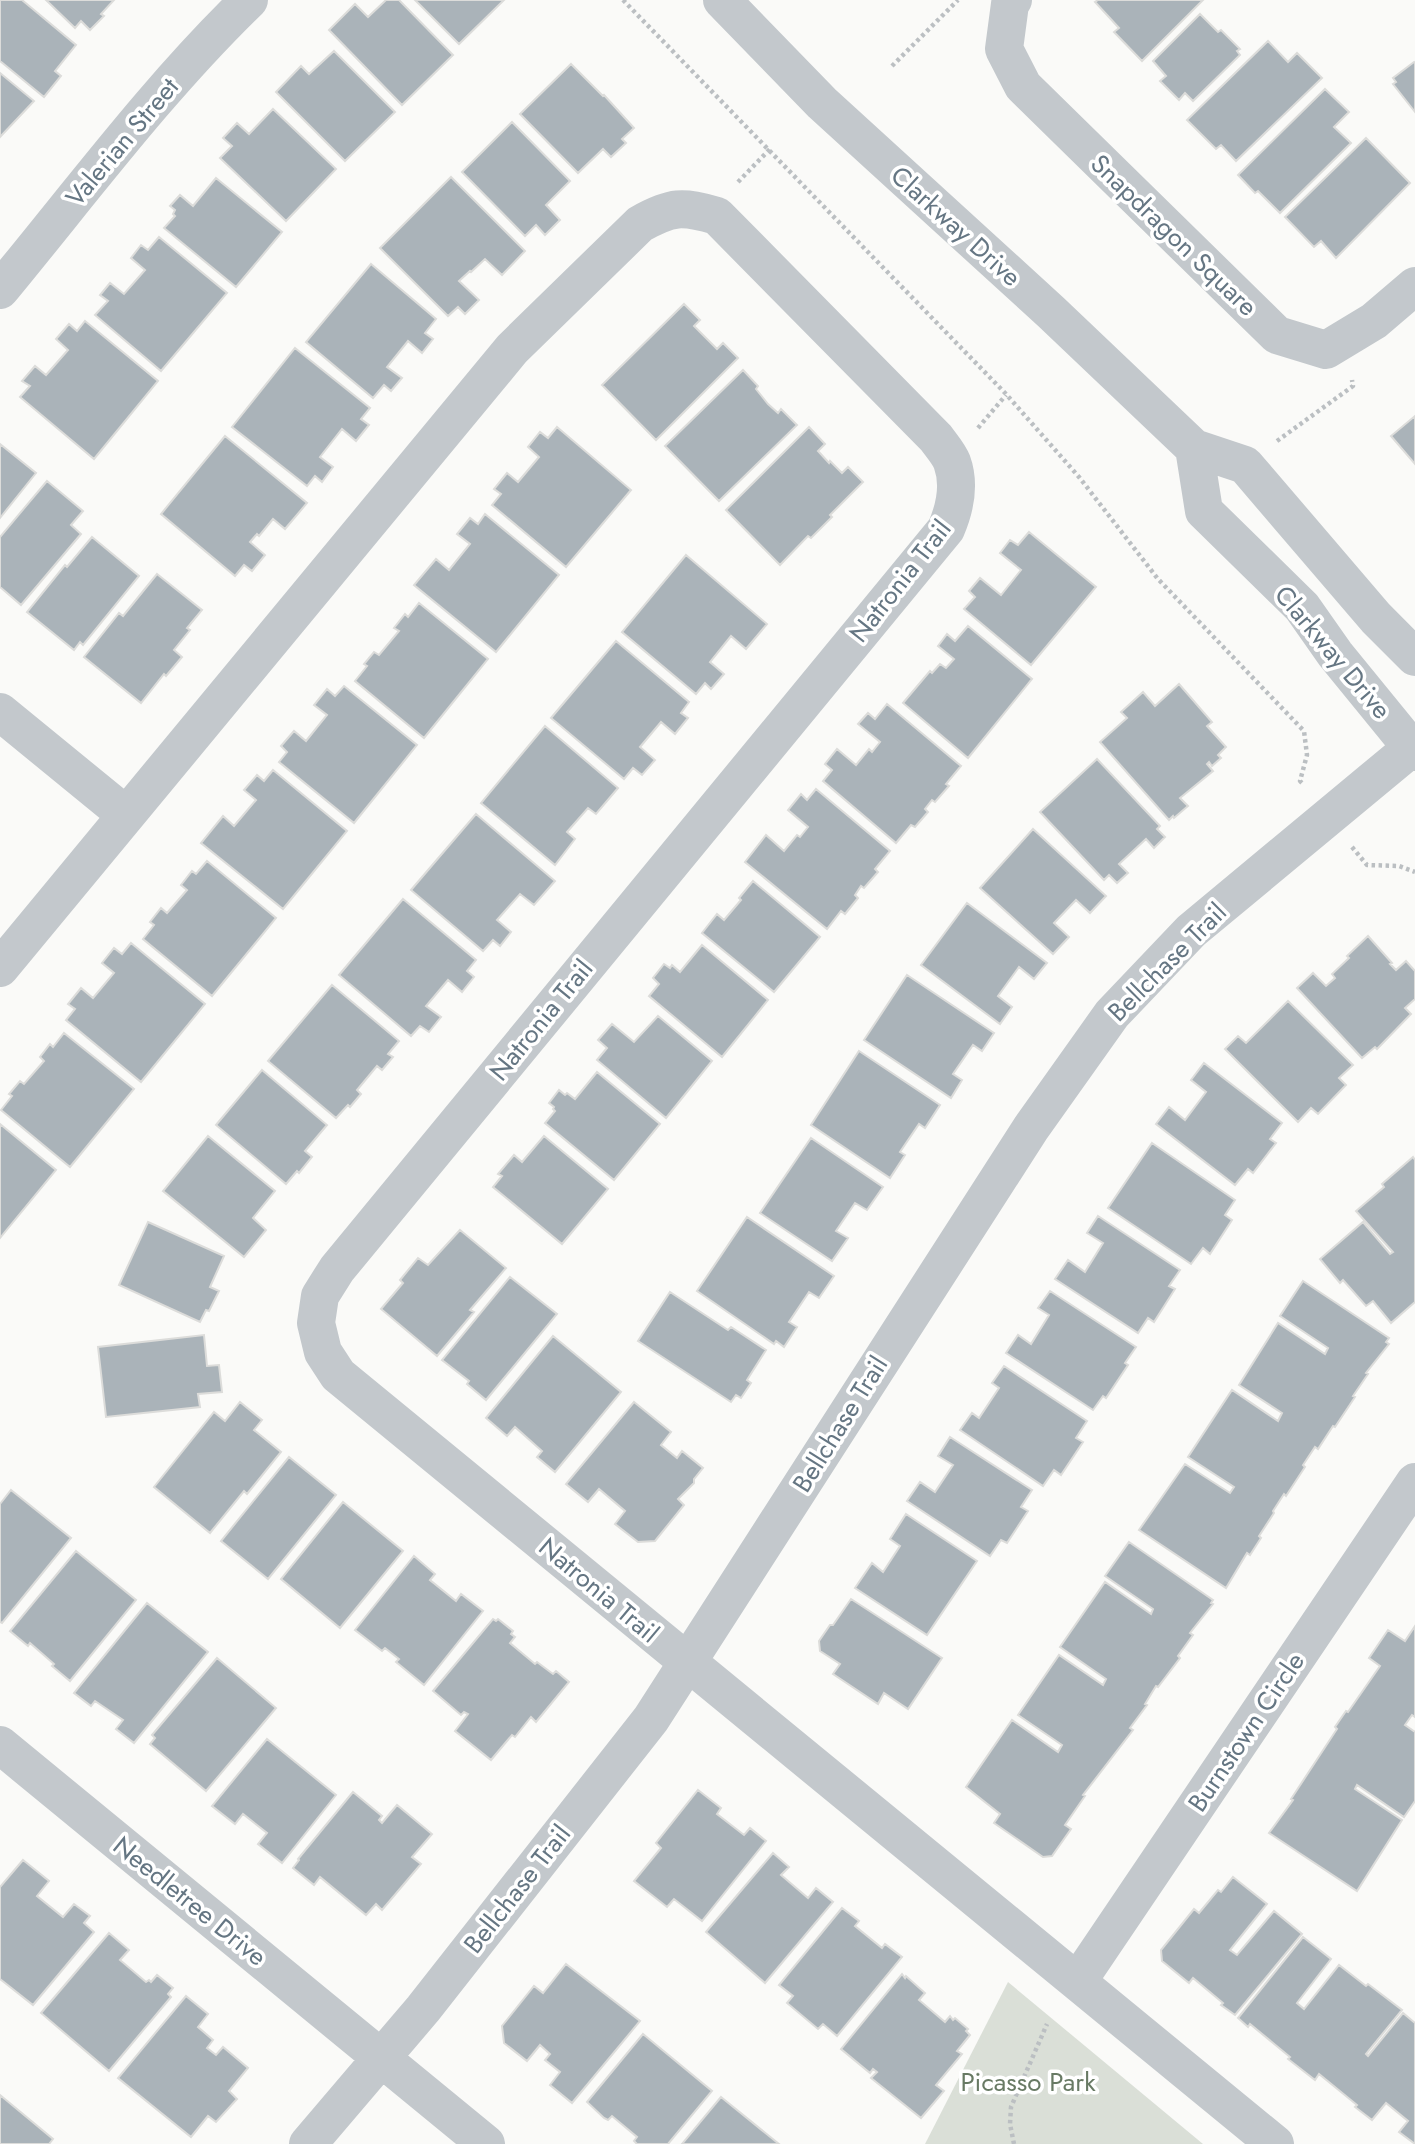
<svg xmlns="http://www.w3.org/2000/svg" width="1415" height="2144" font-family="Jost,sans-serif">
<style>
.green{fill:#dadfd7}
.building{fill:#aab3b9;stroke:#dcdcda;stroke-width:2}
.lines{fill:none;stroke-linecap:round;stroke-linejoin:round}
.path{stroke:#bbbfc2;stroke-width:4.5;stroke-dasharray:3.5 3.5;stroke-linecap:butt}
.minor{stroke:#c3c8cc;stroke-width:38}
.labels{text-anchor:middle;stroke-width:7;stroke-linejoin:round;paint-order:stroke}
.street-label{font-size:26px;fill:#657683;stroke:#fff}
.park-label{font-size:26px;fill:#687a64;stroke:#fff}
</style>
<rect width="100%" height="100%" fill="#fafaf8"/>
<path class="green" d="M1008,1982L1203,2144H925Z"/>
<path class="building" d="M0,0H22L76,45L55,71L61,76L44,97L0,61Z
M46,0H114L101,14L104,16L90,30L81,21L75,28Z
M386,0H399L453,55L402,105L329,30L355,4L368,17Z
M415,0H504L459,44Z
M1098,0H1203L1142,61L1114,32L1119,28L1095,2Z
M1200,14L1218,32L1221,30L1240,49L1237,51L1240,55L1193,101L1185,93L1179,100L1160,81L1166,76L1153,61Z
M1268,41L1288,62L1297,53L1322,78L1236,161L1221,145L1216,149L1187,120Z
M334,51L395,112L345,161L276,92L301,66L309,74Z
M1414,62L1415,63V112L1393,84L1396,82L1393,78Z
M571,64L603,96L604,95L634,128L622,139L626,143L611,157L603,149L578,173L520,114Z
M0,73L34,101L0,137Z
M1325,89L1349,112L1334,127L1351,143L1280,213L1258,191L1255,193L1238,175Z
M273,109L336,169L286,221L220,158L232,146L223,138L237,123L249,134Z
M512,122L570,181L546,205L560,220L545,235L536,225L525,236L462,172Z
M1366,138L1410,183L1336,258L1321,241L1314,247L1285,217Z
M451,177L525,251L502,275L485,259L471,272L470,271L459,281L479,300L465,314L458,307L448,316L380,248Z
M216,178L282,232L236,287L164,228L175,216L173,214L175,210L170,206L180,195L193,206Z
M159,237L227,293L161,371L95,315L108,301L100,295L110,283L124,294L145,270L131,258L141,245L148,250Z
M371,264L436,319L425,333L433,339L422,353L408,341L387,367L402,378L391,391L384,385L373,398L306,342Z
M684,304L700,320L694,326L717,349L723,343L738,358L656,440L602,385Z
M85,321L158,381L94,459L20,397L30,386L22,381L35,366L46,375L68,350L56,339L69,324L77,331Z
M295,348L370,408L361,419L369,425L356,441L342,429L320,457L333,467L322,482L315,476L307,486L232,427Z
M743,370L758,386L756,389L768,404L778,413L781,409L797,425L719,501L665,446Z
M1415,416V464L1391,436Z
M557,427L631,490L566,567L492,505L501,494L494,489L507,473L518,482L539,457L528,447L540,432L548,438Z
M809,427L825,444L818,451L829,463L830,461L842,473L848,467L863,482L830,515L832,517L811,538L808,536L780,565L726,510Z
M225,436L307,503L285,529L273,519L259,536L257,534L250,542L265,555L252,571L244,565L235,576L161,514Z
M0,444L36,473L0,518Z
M47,481L83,511L71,525L81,534L21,605L0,587V537Z
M485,514L559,575L496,652L414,585L436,559L449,570L470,544L457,534L470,518L478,524Z
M1029,532L1096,587L1031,665L964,609L975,597L969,591L980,578L1001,595L1021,570L1000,553L1010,540L1018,545Z
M92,537L139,576L83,645L80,642L74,650L27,612L65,565L67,567Z
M686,555L767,624L746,649L731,636L710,662L724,674L711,689L705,683L696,694L622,632Z
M157,574L202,610L187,628L190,630L174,650L182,657L166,676L164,674L141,703L84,657L119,613L123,616Z
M419,603L488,659L424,738L355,681L367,666L364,664L374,652L379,655L399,631L394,628L405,614L408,617Z
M968,626L1032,679L968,758L903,703L930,671L932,673L940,664L946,668L954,659L938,646L947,634L955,641Z
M616,641L689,702L681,713L688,718L675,734L661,722L640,747L655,760L642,775L633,768L624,779L551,718Z
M1179,684L1212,722L1207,726L1226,747L1218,755L1221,758L1212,766L1209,762L1207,764L1213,771L1180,798L1188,806L1174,818L1173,816L1169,820L1100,742L1127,718L1121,712L1143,692L1155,706Z
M344,686L417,745L354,823L279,762L287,752L281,746L294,731L306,741L327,715L314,705L327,689L335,696Z
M887,704L961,766L946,784L949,786L935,802L932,800L925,809L928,812L915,827L911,825L896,843L823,781L832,770L825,764L837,749L856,765L869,749L872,752L880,742L858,724L868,713L875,719Z
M545,726L618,788L596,814L588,808L567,832L575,839L555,865L481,803Z
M1097,759L1160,826L1157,829L1165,837L1154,848L1146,839L1119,864L1128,873L1117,883L1109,875L1104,880L1040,812Z
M273,770L347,831L283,909L201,843L223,816L234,826L256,800L244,790L257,775L264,781Z
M816,789L890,851L875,869L878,872L864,888L861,886L855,895L858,898L845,914L841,911L827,929L745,862L766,835L784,851L797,835L800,837L808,827L788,810L801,794L807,800Z
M476,814L555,881L534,905L520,894L497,920L511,932L500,946L493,940L483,951L411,890Z
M1033,829L1106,896L1090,913L1076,900L1054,923L1069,937L1053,954L980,888Z
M207,861L276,918L212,996L143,939L154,925L150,922L161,908L167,913L187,890L181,885L192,871L196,874Z
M753,881L820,937L774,992L702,933L717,914L724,920L741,900L739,898Z
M403,899L476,960L467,971L474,977L462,992L448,980L426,1006L441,1017L429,1032L420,1026L411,1036L339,975Z
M967,903L1047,963L1034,979L1019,967L998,996L1012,1007L1000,1024L921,965Z
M1368,936L1392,963L1390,964L1396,970L1406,961L1415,971V999L1405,1008L1411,1014L1377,1049L1375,1047L1362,1058L1297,988L1313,973L1326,986L1335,978L1332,974L1349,958L1347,956Z
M131,943L205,1004L141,1082L66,1020L75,1009L68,1004L81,988L93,998L114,973L102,963L114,948L122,954Z
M702,945L768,1000L722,1057L649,996L659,984L653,978L664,964L670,968L672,965L680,972Z
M907,975L994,1033L982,1051L973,1045L953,1074L962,1080L951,1098L864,1040Z
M332,985L399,1041L388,1054L393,1057L382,1070L377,1066L357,1090L361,1094L350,1107L348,1105L336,1118L268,1061Z
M1288,1001L1353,1065L1339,1078L1346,1085L1318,1114L1311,1108L1298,1122L1225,1049L1238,1036L1246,1043Z
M658,1016L712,1061L666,1118L597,1060L607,1048L598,1040L612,1024L634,1042Z
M64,1033L134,1089L70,1167L1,1110L12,1096L9,1094L20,1081L24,1084L44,1061L40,1057L50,1044L53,1047Z
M859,1051L940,1105L925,1128L919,1124L900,1152L905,1155L890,1178L811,1125Z
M1204,1063L1282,1123L1270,1139L1276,1143L1253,1173L1248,1169L1235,1185L1156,1124L1169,1107L1185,1120L1206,1092L1191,1080Z
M262,1070L327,1125L305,1151L312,1157L299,1173L297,1171L286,1184L216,1125Z
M597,1072L660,1124L614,1180L545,1123L555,1111L553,1109L554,1107L549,1103L559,1090L565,1095L567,1093L575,1099Z
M0,1124L56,1170L0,1238Z
M208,1136L275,1191L253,1218L266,1230L244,1257L163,1191Z
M544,1136L608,1189L562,1244L493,1187L502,1176L498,1174L514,1155L522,1162Z
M811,1138L883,1187L867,1210L855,1203L836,1231L848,1238L832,1261L760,1213Z
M1152,1143L1235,1200L1225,1215L1232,1220L1210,1254L1203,1248L1191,1264L1108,1208Z
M1413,1157L1415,1160V1302L1391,1323L1373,1301L1366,1306L1343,1280L1340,1283L1320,1259L1363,1222L1390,1254L1393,1252L1356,1211L1384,1187L1382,1184Z
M1098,1216L1180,1270L1169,1286L1175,1289L1154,1322L1148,1318L1138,1333L1055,1279L1068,1260L1085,1272L1103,1243L1087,1233Z
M747,1217L834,1276L819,1298L809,1292L789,1322L797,1327L784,1347L776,1341L774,1344L697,1291Z
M148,1222L224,1256L210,1287L219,1291L209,1311L206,1310L200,1322L119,1285Z
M460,1230L506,1268L470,1310L474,1312L437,1356L381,1309L403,1283L400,1280L418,1258L428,1265Z
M510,1277L557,1314L486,1400L467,1384L469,1381L442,1360Z
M1303,1281L1389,1338L1386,1342L1389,1344L1366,1373L1368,1374L1353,1396L1355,1397L1335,1427L1333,1426L1318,1449L1315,1447L1303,1465L1305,1467L1286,1496L1284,1494L1273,1511L1274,1513L1259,1536L1261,1538L1250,1555L1247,1553L1226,1588L1139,1530L1185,1464L1230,1493L1234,1487L1188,1457L1232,1390L1278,1421L1282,1413L1239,1385L1278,1323L1325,1354L1328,1348L1280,1316Z
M1050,1291L1136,1347L1125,1363L1128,1365L1106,1398L1103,1396L1093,1410L1006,1353L1018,1335L1031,1344L1049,1315L1038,1308Z
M670,1292L728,1330L731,1327L766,1350L747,1380L751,1383L741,1398L736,1395L731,1402L638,1341Z
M204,1335L207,1366L219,1365L222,1392L198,1394L200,1407L106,1417L98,1347Z
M553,1336L621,1392L555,1472L537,1457L542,1451L515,1427L507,1436L486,1418Z
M1004,1366L1087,1421L1076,1438L1083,1442L1061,1475L1054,1470L1043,1486L960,1430L972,1413L979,1418L999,1388L992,1383Z
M240,1402L262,1420L254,1430L281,1452L247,1494L244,1491L210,1533L154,1487L214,1412L225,1421Z
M634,1402L671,1432L661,1445L677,1458L682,1451L703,1468L694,1479V1483L678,1499L684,1505L655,1541L638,1542L615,1524L625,1511L599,1489L588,1502L566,1484Z
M950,1437L1032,1490L1021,1507L1028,1511L1007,1543L1001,1540L990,1556L907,1501L920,1482L935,1492L953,1465L938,1456Z
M289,1457L336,1495L268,1579L221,1541Z
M11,1490L71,1538L2,1623L0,1622V1504Z
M343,1502L403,1551L340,1628L281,1579Z
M906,1514L977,1561L927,1635L855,1588L872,1563L883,1572L900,1546L890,1539Z
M1129,1542L1213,1600L1211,1603L1213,1604L1190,1633L1193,1635L1178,1656L1180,1658L1158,1687L1156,1686L1145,1704L1147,1705L1130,1728L1133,1730L1083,1795L1085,1796L1065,1825L1071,1829L1052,1856L1043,1857L994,1823L1000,1814L966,1787L1012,1720L1058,1752L1062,1745L1018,1715L1059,1655L1103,1685L1106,1679L1060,1647L1105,1582L1151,1614L1153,1609L1105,1576Z
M76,1551L136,1600L70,1681L52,1666L54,1664L30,1643L28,1646L10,1631Z
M414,1556L435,1574L430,1580L456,1601L461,1594L483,1611L424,1685L396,1662L399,1659L385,1648L382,1651L355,1630Z
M851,1599L942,1658L908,1709L884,1693L878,1704L833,1674L840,1664L820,1651L819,1641L830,1625H833Z
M147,1603L208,1652L134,1743L116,1729L123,1720L95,1701L91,1706L74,1693Z
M493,1619L496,1621L498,1619L513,1631L511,1634L515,1637L510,1643L535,1664L537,1662L553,1674L556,1671L569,1682L536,1722L531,1717L515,1737L512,1735L491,1760L455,1731L468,1714L464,1712L461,1715L433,1691Z
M1415,1626V1717L1412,1715L1405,1725L1415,1732V1801L1404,1817L1357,1785L1355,1789L1402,1820L1357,1891L1269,1833L1293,1800L1291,1799L1337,1729L1335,1727L1346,1711L1348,1712L1380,1666L1369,1658L1388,1630L1405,1641Z
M217,1658L276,1708L206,1791L150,1744L155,1738L152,1735Z
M267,1739L336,1795L282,1863L258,1844L267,1833L243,1814L235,1824L212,1806Z
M698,1790L721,1808L717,1814L744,1835L750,1828L766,1841L702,1921L674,1899L667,1907L634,1881L661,1848L656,1843Z
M353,1792L382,1816L379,1820L382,1823L397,1805L432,1834L412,1857L421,1864L382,1910L376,1904L366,1915L320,1877L314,1885L293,1868L299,1860L298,1859Z
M773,1853L789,1867L781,1875L808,1898L816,1888L833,1902L765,1983L706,1932Z
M23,1860L49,1881L37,1896L63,1917L74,1904L90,1916L84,1923L94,1932L33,2005L0,1979V1887Z
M1233,1877L1267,1904L1230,1950L1237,1955L1274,1911L1302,1934L1235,2015L1221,2005L1223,2003L1193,1978L1189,1983L1162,1961L1161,1950L1194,1909L1199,1913L1218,1890L1221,1892Z
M842,1908L859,1921L855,1926L882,1948L885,1944L902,1957L837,2036L823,2024L818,2029L787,2003L793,1996L779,1985Z
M109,1933L129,1950L120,1960L146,1982L149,1980L151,1982L157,1975L173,1988L168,1994L171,1997L109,2071L41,2013Z
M1303,1937L1331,1959L1297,2003L1304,2009L1339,1965L1366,1986L1368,1984L1402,2010L1366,2054L1368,2056L1403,2013L1415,2023V2144L1399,2132L1408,2121L1386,2103L1372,2120L1355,2107L1357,2105L1319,2074L1315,2080L1288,2059L1290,2057L1250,2024L1248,2027L1238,2018Z
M566,1964L640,2021L572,2103L550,2085L560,2072L545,2060L550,2054L540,2045L527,2061L504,2043L502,2026L534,1986L543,1993Z
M902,1974L905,1978L906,1976L925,1993L919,2000L945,2022L950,2016L953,2020L955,2018L968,2029L966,2031L970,2035L957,2051L962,2054L936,2085L944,2091L921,2118L871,2078L877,2072L873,2069L870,2073L841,2049Z
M186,1996L208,2014L198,2027L213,2040L207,2048L216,2055L223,2047L248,2068L229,2091L237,2099L216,2122L208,2116L191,2137L118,2078Z
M643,2034L712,2091L668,2144H637L634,2141L637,2137L612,2116L608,2120L604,2118L587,2102Z
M0,2095L53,2139L49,2144H0Z
M721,2097L779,2144H682Z"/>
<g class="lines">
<path class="path" d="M623,0L1006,394L1079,477L1158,579L1304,731L1307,755L1300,781L1304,785
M892,66L958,0
M738,182L770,149
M978,428L1006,395
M1277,441L1353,386L1352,380
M1352,847L1367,865L1399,866L1415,872
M1014,2144L1010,2124L1011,2107L1047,2024"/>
<path class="minor" d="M722,0L822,103L1051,312L1194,448L1245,465L1376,618L1415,657
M1013,0L1010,4L1004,49L1023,86L1277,335L1326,350L1374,321L1415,286
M0,290C81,192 158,88 249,0
M1194,448L1204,511L1302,607L1335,654L1415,752
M0,712L126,815
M0,968L512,349L640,224C672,206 682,206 717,216L936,438C941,445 949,454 952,462C960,484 955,508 946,529L337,1269L320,1296L316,1323L323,1352L338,1375L1275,2144
M0,1745L486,2144
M1078,1981L1415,1482
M308,2144L423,2009L651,1719L1031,1128L1112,1014L1191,931L1415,745"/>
</g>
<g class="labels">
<g class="street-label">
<text transform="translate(122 142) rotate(-50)" y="9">Valerian Street</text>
<text transform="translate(956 226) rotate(42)" y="9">Clarkway Drive</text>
<text transform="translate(1174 235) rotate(44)" y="9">Snapdragon Square</text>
<text transform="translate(900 581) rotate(-52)" y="9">Natronia Trail</text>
<text transform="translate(1333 652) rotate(50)" y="9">Clarkway Drive</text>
<text transform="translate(1167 962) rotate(-45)" y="9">Bellchase Trail</text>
<text transform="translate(541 1020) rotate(-51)" y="9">Natronia Trail</text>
<text transform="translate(840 1424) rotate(-58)" y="9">Bellchase Trail</text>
<text transform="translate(599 1590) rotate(40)" y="9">Natronia Trail</text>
<text transform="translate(1246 1732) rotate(-56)" y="9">Burnstown Circle</text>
<text transform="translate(517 1889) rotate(-52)" y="9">Bellchase Trail</text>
<text transform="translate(190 1901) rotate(39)" y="9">Needletree Drive</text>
</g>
<g class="park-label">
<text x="1028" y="2091">Picasso Park</text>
</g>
</g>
</svg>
